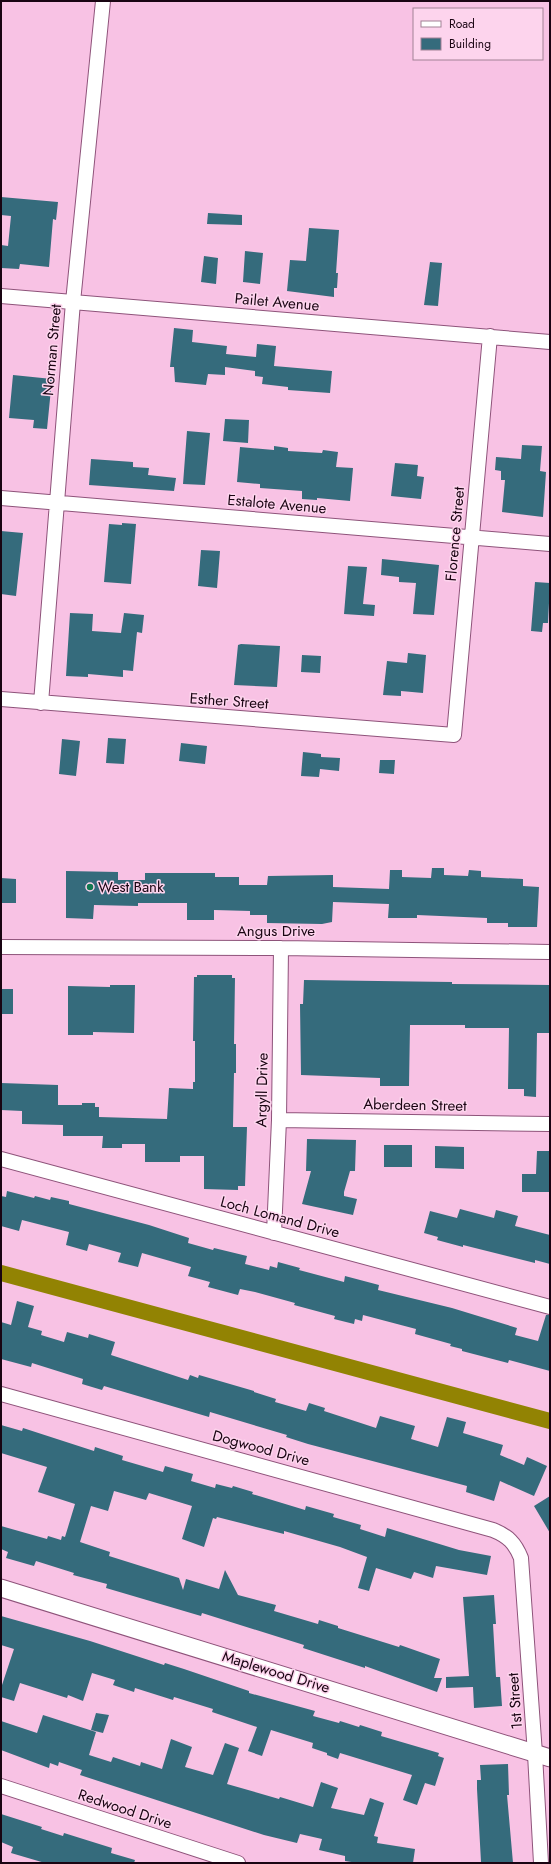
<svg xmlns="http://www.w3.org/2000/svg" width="551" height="1864" font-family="Jost,sans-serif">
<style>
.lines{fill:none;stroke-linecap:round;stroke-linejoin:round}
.canal{stroke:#928303;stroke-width:16}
.building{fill:#356b7c}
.minor-casing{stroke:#8e537a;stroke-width:16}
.tertiary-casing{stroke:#8e537a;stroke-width:19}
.minor{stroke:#fff;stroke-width:14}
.tertiary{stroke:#fff;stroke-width:17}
.poi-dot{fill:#127951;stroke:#fdd4ed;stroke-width:1.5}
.labels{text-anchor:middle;stroke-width:3;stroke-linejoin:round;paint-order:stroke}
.street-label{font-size:15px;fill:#190412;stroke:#fdd4ed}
.poi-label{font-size:15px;fill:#190412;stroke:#fdd4ed;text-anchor:start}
</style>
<rect width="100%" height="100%" fill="#f8c2e4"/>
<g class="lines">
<path class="canal" d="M1,1273L550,1421"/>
</g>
<path class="building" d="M1,197L58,202L56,220L53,219L49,267L20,264L19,269L1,268V245L8,246L11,216L1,215Z
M208,213L242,215V225L207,224Z
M309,228L339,230L336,273H338L337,288H334V297L287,291L290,260L306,261Z
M245,251L263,253L260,284L243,282Z
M204,256L218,258L216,284L201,282Z
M430,262L442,263L438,306L424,305Z
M174,328L193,330L192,342L227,346L226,354L256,357L257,344L276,346L274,366L332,371L330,393L288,390V387L262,384L263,377L255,376V371L225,367V375L208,374L206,385L175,382L174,367H170Z
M13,375L52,379L47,429L33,428L34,420L9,418Z
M225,419L249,420L248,443L223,441Z
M187,431L210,433L205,485L183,484Z
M522,445L542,446L540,471L546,472L543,517L502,512L505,480H501V471L495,470L496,457L521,459Z
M274,446L288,448V451L322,453L323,450L338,452L336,467L353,468L350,501L317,498V500L302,499V491L260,488V484L237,482L240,447L274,450Z
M91,459L133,462V467L149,468L148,475L176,478L174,491L89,485Z
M395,463L418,465L417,476L424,477L421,499L391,496Z
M122,523L136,524L131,584L104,582L109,524L122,525Z
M1,531L23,533L16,596L1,594Z
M201,550L220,551L217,588L198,586Z
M382,559L439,565L434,615L413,614L416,583L399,582V577L381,575Z
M348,566L367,567L363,604L375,605L374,616L344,614Z
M535,582L550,583L548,623H543L542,632L531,631Z
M70,613L93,614L92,631L121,633L124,613L144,615L142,633L137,632L133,671L123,670V677L88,674V677L66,676Z
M241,644L280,646L277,687L234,685L238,645Z
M408,653L426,655L423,693L401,691V696L383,695L387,661L407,663Z
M302,655L321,656L320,673L301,672Z
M108,738L126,739L124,764L106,763Z
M62,739L80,741L76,776L59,774Z
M181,743L207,746L205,764L179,761Z
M303,752L321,754V757L340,758L339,771L320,769L319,777L301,776Z
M380,760H395L394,774L379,773Z
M432,868H444V875L468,876L469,870L481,871V877L523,879V886L539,887L537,927H508V923H487V918L417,915V918H388L389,904L333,902L332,922L322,924L267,923V915H250V911L214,910V920H187V903H138V906L94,905L93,919L66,918V871L118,872V880H145V873H215V877H239V885H267L268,876L333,875V887L389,889L390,870H402V877L431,878Z
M1,878L16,879V903H1Z
M197,975H232V978H235L234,1044H236V1073H234L233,1127H247L245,1186H238V1190L204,1189V1156H180V1162H145V1144H122V1148H102L103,1136H63V1125L22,1124V1111L1,1110V1083L58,1085V1105H82V1103H95V1107H99V1117L167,1119L169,1088L193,1089V1082H195V1041H193L194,977H197Z
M304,980L452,982V984L550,985V1033H537L536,1097L524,1096V1089H508L509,1028H465V1025H410L409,1086H380V1078L301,1075L300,1004H303Z
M110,985H135L134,1033L93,1032V1035H68V986L110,987Z
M1,989H13V1014H1Z
M307,1139L356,1140L355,1171H350L344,1192V1196L357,1199L353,1215L302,1204L311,1171H306Z
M384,1145H412V1167H384Z
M435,1146L464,1147V1169L435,1168Z
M537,1151H550V1192H522V1174H536Z
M7,1191L34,1198L35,1196L50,1200L51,1197L69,1201V1204L149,1225L189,1238L188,1243L213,1250L214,1248L247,1256L245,1264L269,1270L270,1266L277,1268L278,1262L300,1268L299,1270L344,1282L345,1276L379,1285L378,1290L452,1308L517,1328L515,1335L538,1341L546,1315H550V1371L509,1360L508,1363L462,1351V1349L450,1346L451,1344L415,1334L416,1329L363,1315L362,1321L355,1319L354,1324L334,1319L335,1316L294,1305L295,1303L255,1292L240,1289L238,1295L208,1287L210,1282L188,1276L191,1267L142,1253L138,1267L118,1262L121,1253L89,1244L87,1251L66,1245L69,1232L22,1220L19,1231L1,1226V1196L6,1197Z
M460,1209L494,1218L496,1210L518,1216L515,1226L550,1235V1264L535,1260V1263L463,1245V1247L437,1240L438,1237L424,1233L430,1211L457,1218Z
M17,1301L34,1306L28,1327L42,1331L41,1335L64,1342L67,1332L88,1338L89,1334L115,1342L111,1355L188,1380L190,1375L198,1378L199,1375L254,1391V1392L276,1399L275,1402L306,1411L309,1403L325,1408L324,1411L376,1428L380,1416L415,1426L411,1439L438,1447L447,1417L466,1422L463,1433L503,1445L500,1455L524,1465L527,1457L547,1466L534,1496L500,1481L494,1501L466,1492L467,1486L308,1444L286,1437L287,1435L210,1412L209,1417L104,1386L102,1390L82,1384L83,1379L32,1363L31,1367L1,1359V1322L11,1325Z
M1,1425L22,1431L23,1428L94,1451L95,1447L123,1456L122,1460L163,1472L165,1466L193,1474L191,1481L215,1488L216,1484L232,1488L233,1486L253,1492L252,1494L305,1510L306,1506L334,1514L333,1517L361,1525L360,1529L385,1537L387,1528L459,1550L491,1556L487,1575L436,1566L433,1578L414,1572L411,1579L376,1568L369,1591L358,1588L367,1557L340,1547L284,1531V1534L217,1517L216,1519L213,1518L204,1547L182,1539L192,1506L149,1493L146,1500L114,1491L108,1511L91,1506L80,1542L110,1552L109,1556L179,1578L183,1590L186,1579L219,1589L225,1570L238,1595L276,1605L274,1611L318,1624L319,1620L338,1626V1628L399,1647L400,1645L440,1659L434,1678H442L437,1692L365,1666V1668L303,1648L304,1645L202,1613L201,1616L106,1588L107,1584L73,1575L74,1573L36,1561L34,1566L6,1558L8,1552L1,1549V1526L47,1539L48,1536L61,1540L62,1536L65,1537L75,1504L38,1492L47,1467L1,1453Z
M550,1496V1533L534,1506Z
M494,1595L496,1624H493L496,1677H500L502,1706L474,1708L473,1687L446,1688V1677L469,1676L463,1597Z
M1,1616L90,1641L164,1665L165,1663L184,1669L249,1691V1693L315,1711L313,1716L339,1723L340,1721L359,1727L360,1725L382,1732L381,1736L439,1753L438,1756L444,1758L435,1786L425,1783L417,1805L403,1800L412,1775L340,1753L338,1759L327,1755V1753L312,1748L313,1743L271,1730L262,1756L248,1751L257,1727L212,1712L213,1709L174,1697L173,1700L135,1688L134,1692L113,1685L115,1680L92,1673L83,1701L68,1695L67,1698L20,1683L14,1701L1,1697V1688L14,1649L1,1645Z
M96,1713L109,1715L103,1733L91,1730Z
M43,1715L96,1732L89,1755L111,1762L113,1757L140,1766L141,1762L162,1769L171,1739L192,1747L185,1767L213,1775L225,1743L239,1748L227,1784L279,1799L280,1797L313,1807L321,1782L338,1788L331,1808L364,1815L370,1798L384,1803L374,1836L378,1837L377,1843L415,1849L413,1863H358L345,1861V1856L319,1850L322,1839L300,1834L297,1843L264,1835L80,1775L82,1770L59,1762L58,1766L50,1763L49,1768L1,1750V1721L37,1733Z
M508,1764L509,1795H507L513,1863L481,1862L477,1789V1780H481L480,1765Z
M1,1814L42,1827L41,1829L63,1836L64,1833L112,1848L111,1853L135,1860L134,1863H45L11,1853L13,1847L1,1842Z"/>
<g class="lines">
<g class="minor-casing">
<path id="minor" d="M1,296L550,342
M1,498L550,544
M1,699L454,735L490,336
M41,703L73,302L103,1
M1,947L281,948L550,952
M279,1120L550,1124
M1,1159L550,1307
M274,1233L279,1120L281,948
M1,1394L493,1530C508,1536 515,1543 521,1558L535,1754L541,1863
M1,1786L238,1863"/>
</g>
<g class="tertiary-casing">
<path id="tertiary" d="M1,1588L550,1758"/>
</g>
<use href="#minor" class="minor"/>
<use href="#tertiary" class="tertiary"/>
</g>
<circle class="poi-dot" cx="90" cy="887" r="4"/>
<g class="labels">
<g class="street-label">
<text transform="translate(277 302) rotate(5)" y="5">Pailet Avenue</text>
<text transform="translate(52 350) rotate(-85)" y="5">Norman Street</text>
<text transform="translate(277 504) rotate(5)" y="5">Estalote Avenue</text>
<text transform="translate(455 534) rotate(-85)" y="5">Florence Street</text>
<text transform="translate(229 701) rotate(4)" y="5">Esther Street</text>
<text x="276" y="936">Angus Drive</text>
<text transform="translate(262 1090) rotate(-89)" y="5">Argyll Drive</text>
<text transform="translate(415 1105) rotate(1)" y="5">Aberdeen Street</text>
<text transform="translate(280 1217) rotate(15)" y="5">Loch Lomand Drive</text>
<text transform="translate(261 1448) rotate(15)" y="5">Dogwood Drive</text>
<text transform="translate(276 1672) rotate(17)" y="5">Maplewood Drive</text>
<text transform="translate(515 1701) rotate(-94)" y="5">1st Street</text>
<text transform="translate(125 1809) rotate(18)" y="5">Redwood Drive</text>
</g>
<g class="poi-label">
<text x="98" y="892">West Bank</text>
</g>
</g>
<rect width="551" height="1864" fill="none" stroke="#190412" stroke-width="4"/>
<rect x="413" y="8" width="130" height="52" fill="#fdd4ed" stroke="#a28195"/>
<rect x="421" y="21" width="20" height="6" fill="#ffffff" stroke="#a28195"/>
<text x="449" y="28" font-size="12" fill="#190412">Road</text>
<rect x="421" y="38" width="20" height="12" fill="#356b7c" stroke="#a28195"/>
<text x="449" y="48" font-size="12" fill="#190412">Building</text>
</svg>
